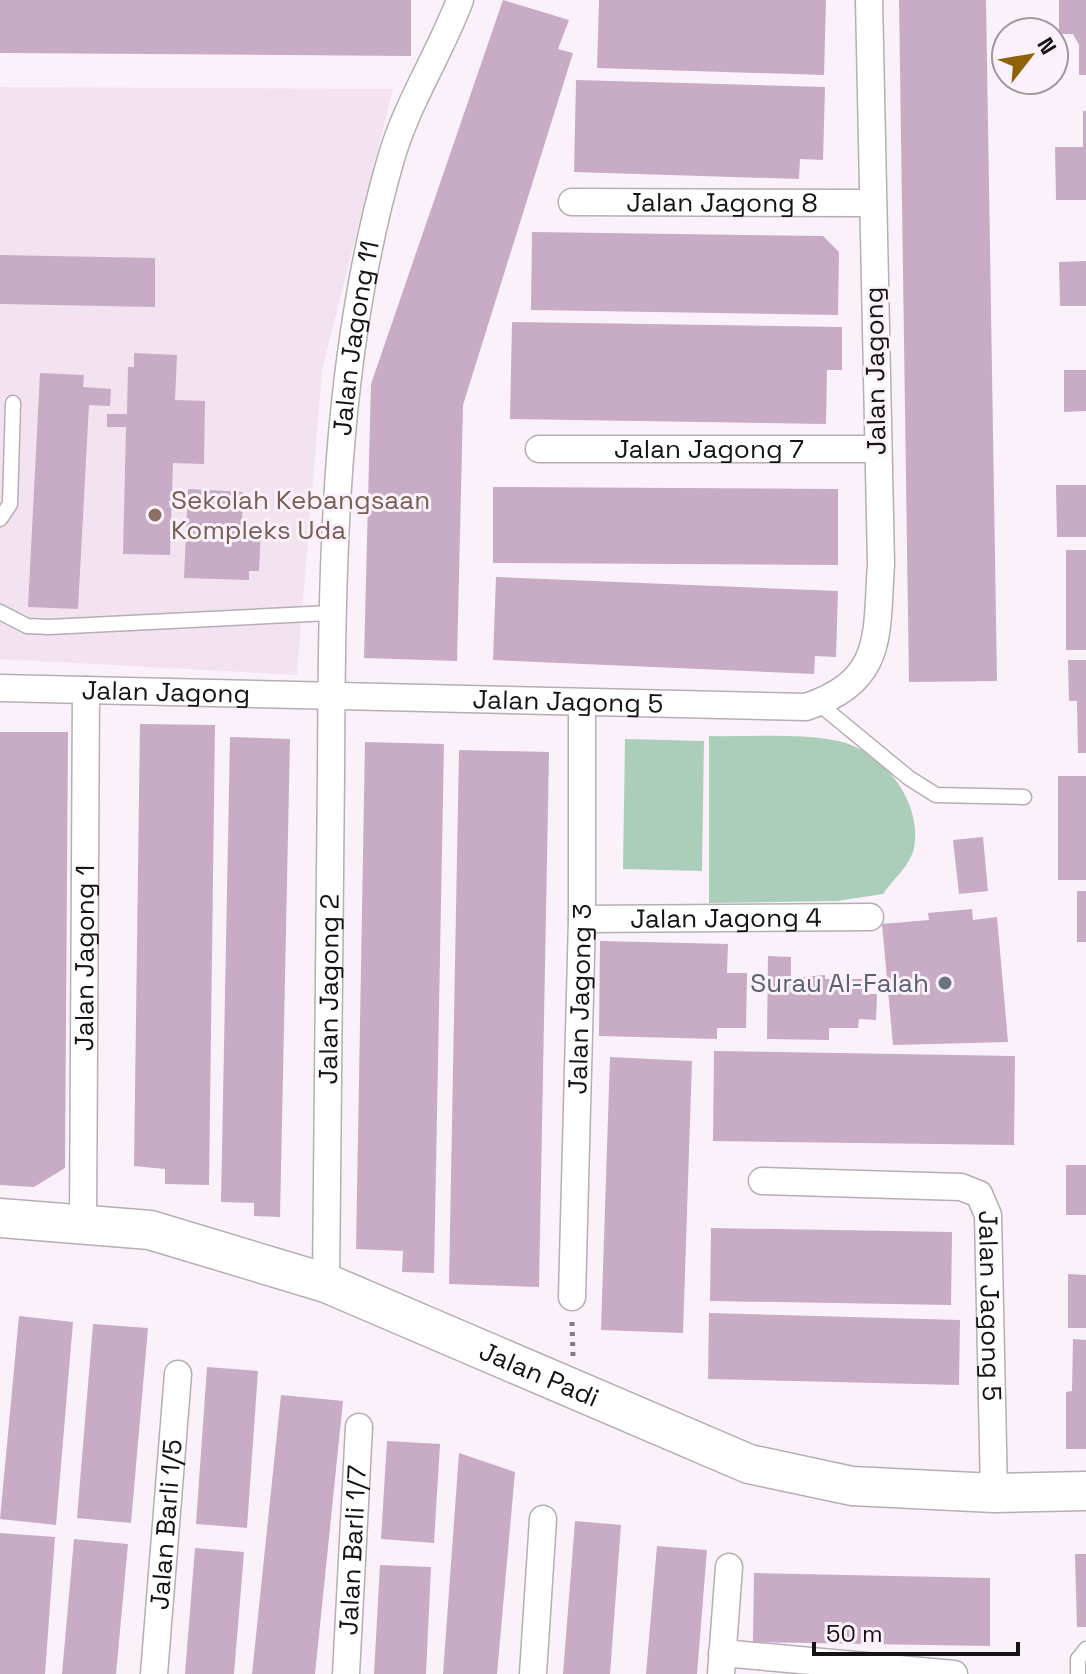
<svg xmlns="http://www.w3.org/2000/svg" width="1086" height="1674" font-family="'Space Grotesk',sans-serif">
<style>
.built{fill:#f3e3f1}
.green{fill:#aaceba}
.building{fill:#c8abc5}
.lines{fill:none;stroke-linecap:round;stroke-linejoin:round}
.lane-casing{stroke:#b6adb5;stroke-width:17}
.street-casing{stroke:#b6adb5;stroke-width:29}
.secondary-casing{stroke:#b6adb5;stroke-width:41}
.path{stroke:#817b81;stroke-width:5;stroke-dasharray:4 6;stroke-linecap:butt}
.lane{stroke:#fff;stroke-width:14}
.street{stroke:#fff;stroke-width:26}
.secondary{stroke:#fff;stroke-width:38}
.education-dot{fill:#8d6e63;stroke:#fbf1fa;stroke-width:3}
.worship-dot{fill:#6b7280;stroke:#fbf1fa;stroke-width:3}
.labels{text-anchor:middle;stroke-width:6;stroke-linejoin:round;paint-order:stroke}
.street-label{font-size:26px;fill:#161316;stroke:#fbf1fa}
.education-label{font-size:26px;fill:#785e54;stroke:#fbf1fa;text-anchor:start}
.worship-label{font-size:26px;fill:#5b616d;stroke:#fbf1fa;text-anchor:end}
</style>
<rect width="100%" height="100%" fill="#fbf1fa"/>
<path class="built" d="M0,87L393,89L322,370L297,675L0,659Z"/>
<path class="green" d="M709,736C749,737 793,733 833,740C881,747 923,801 914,848C911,864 892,881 883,894L837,901L709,903Z
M625,739L704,741L702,871L623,869Z"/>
<path class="building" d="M0,0H411V56L0,53Z
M503,0L569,20L558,49L573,53L463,405L457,661L364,658L371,384Z
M599,0H826L824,75L597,68Z
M899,0H986L997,681L909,682Z
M1059,0H1086V75H1079V45L1073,34H1059Z
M576,80L825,87L823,160L800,159L799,179L574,172Z
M1083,111H1086V200H1056L1055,147H1083Z
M532,232L823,236L839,252L838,315L531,310Z
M0,255L155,258V307L0,304Z
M1086,261V306H1060L1059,262Z
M512,322L842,327V370H827L826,424L510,419Z
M134,353L177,355L175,400L205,401L204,464L173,463L170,555L123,554L126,427H107V414H127L128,367H134Z
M1064,370H1086V411L1064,412Z
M40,373L84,375L83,387L111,389L110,406L89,405L78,609L28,607Z
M1056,485H1086V537H1057Z
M493,487L838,489V565L493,563Z
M188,489L243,492L242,525L261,526L259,571H249V580L184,578Z
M1066,550H1086V650H1066Z
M496,577L838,591L836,657L815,656L814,674L493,660Z
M1068,660H1086V753H1078L1077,701H1069Z
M140,724L215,725L209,1185L165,1184V1169L134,1166Z
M0,732H68L65,1168L34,1187L0,1185Z
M230,737L290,739L280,1217L254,1216V1203L221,1202Z
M365,742L444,744L434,1273L402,1272L403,1251L356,1249Z
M459,750L549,752L539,1287L449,1284Z
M1058,776H1086V880H1058Z
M983,837L988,891L959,894L953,840Z
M1077,891H1086V942H1077Z
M972,909L973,920L997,917L1008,1042L893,1045L882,924L929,920L928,913Z
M600,941L728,944L727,973H747L746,1028H717V1039L599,1036Z
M768,956L791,957V978L825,975V979H863L862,994H877L876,1020L859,1019L858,1028H829V1040L767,1039Z
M714,1051L1015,1056L1014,1145L713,1141Z
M610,1057L692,1061L683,1333L601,1330Z
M1066,1165H1086V1215H1066Z
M711,1228L952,1232L951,1305L710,1301Z
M1068,1274L1086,1275V1328H1068Z
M709,1313L960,1320L959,1385L708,1379Z
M19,1316L73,1322L56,1525L0,1519Z
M93,1324L148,1328L131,1523L77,1518Z
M1073,1339L1086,1340V1449H1066V1392L1072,1391Z
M207,1367L258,1371L247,1528L196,1524Z
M281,1395L343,1401L315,1674H252Z
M387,1441L440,1444L434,1543L381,1539Z
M459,1453L515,1472L497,1674H443Z
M575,1521L621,1525L610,1674H563Z
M0,1533L55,1537L45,1674H0Z
M74,1539L128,1544L116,1674H62Z
M657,1546L707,1550L697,1674H646Z
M195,1548L244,1552L234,1674H185Z
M1075,1554H1086V1627H1077Z
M380,1565L431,1567L426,1674H374Z
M754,1573L990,1578V1646L753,1642Z"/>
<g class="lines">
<g class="lane-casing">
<path id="lane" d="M0,519L10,504L13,403
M0,612L27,626L49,627L330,613
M818,703L909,778L936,795L1024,797
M1078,1674V1659L1086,1649"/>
</g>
<g class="street-casing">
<g id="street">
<path id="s1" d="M572,202L871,203"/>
<path id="s2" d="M539,449H877"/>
<path id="s3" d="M0,688L806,707C885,680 876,636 881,564L869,0"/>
<path id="s4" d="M582,919L870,917"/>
<path id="s5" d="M762,1181L961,1187L979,1194L988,1215L994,1493"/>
<path id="s6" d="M83,1224L86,690"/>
<path id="s7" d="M326,1283C328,1113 329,943 331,772C332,567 333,361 390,162C406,104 439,56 460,0"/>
<path id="s8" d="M572,1297L582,919V703"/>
<path d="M722,1653L954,1674"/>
<path id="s9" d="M154,1674L178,1374"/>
<path id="s10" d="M346,1674L359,1427"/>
<path d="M533,1674L543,1519"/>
<path d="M721,1674L729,1567"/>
</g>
</g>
<g class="secondary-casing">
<g id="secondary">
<path id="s11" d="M0,1218L150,1230L326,1283L749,1464L852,1486L994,1493L1086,1491"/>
</g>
</g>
<path class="path" d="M572,1322L573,1356"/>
<use href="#lane" class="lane"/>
<use href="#street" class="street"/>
<use href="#secondary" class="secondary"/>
</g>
<circle class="education-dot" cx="155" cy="515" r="8"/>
<circle class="worship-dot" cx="945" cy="983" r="8"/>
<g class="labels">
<g class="street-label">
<text dy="9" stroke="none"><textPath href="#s1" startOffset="150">Jalan Jagong 8</textPath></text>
<text dy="9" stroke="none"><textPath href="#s7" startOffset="946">Jalan Jagong 11</textPath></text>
<text transform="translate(875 371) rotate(-91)" y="9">Jalan Jagong</text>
<text dy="9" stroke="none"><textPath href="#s2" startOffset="170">Jalan Jagong 7</textPath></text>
<text dy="9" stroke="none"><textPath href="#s3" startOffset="166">Jalan Jagong</textPath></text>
<text dy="9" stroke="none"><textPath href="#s3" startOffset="568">Jalan Jagong 5</textPath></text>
<text dy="9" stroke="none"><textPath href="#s4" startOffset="144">Jalan Jagong 4</textPath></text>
<text dy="9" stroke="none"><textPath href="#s6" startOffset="266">Jalan Jagong 1</textPath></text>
<text dy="9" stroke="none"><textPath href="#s7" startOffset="294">Jalan Jagong 2</textPath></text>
<text dy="9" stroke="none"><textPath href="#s8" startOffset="298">Jalan Jagong 3</textPath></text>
<text dy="9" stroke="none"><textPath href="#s5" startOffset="332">Jalan Jagong 5</textPath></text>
<text dy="9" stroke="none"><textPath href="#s11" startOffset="566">Jalan Padi</textPath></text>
<text dy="9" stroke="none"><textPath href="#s9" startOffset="150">Jalan Barli 1/5</textPath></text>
<text dy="9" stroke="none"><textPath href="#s10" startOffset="124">Jalan Barli 1/7</textPath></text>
</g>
<g class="education-label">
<text x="171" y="509">Sekolah Kebangsaan<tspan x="171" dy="30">Kompleks Uda</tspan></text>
</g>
<g class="worship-label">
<text x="929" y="992">Surau Al-Falah</text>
</g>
</g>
<g transform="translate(1030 56) rotate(59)"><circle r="38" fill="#fbf1fa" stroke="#9f989f" stroke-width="2"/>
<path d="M0-6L14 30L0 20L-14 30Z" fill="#8e6209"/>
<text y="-12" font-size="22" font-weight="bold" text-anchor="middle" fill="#161316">N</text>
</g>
<path d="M814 1642v12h204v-12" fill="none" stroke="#161316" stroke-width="4"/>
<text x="826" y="1642" font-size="24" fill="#161316" stroke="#fbf1fa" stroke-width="6" paint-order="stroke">50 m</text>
</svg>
